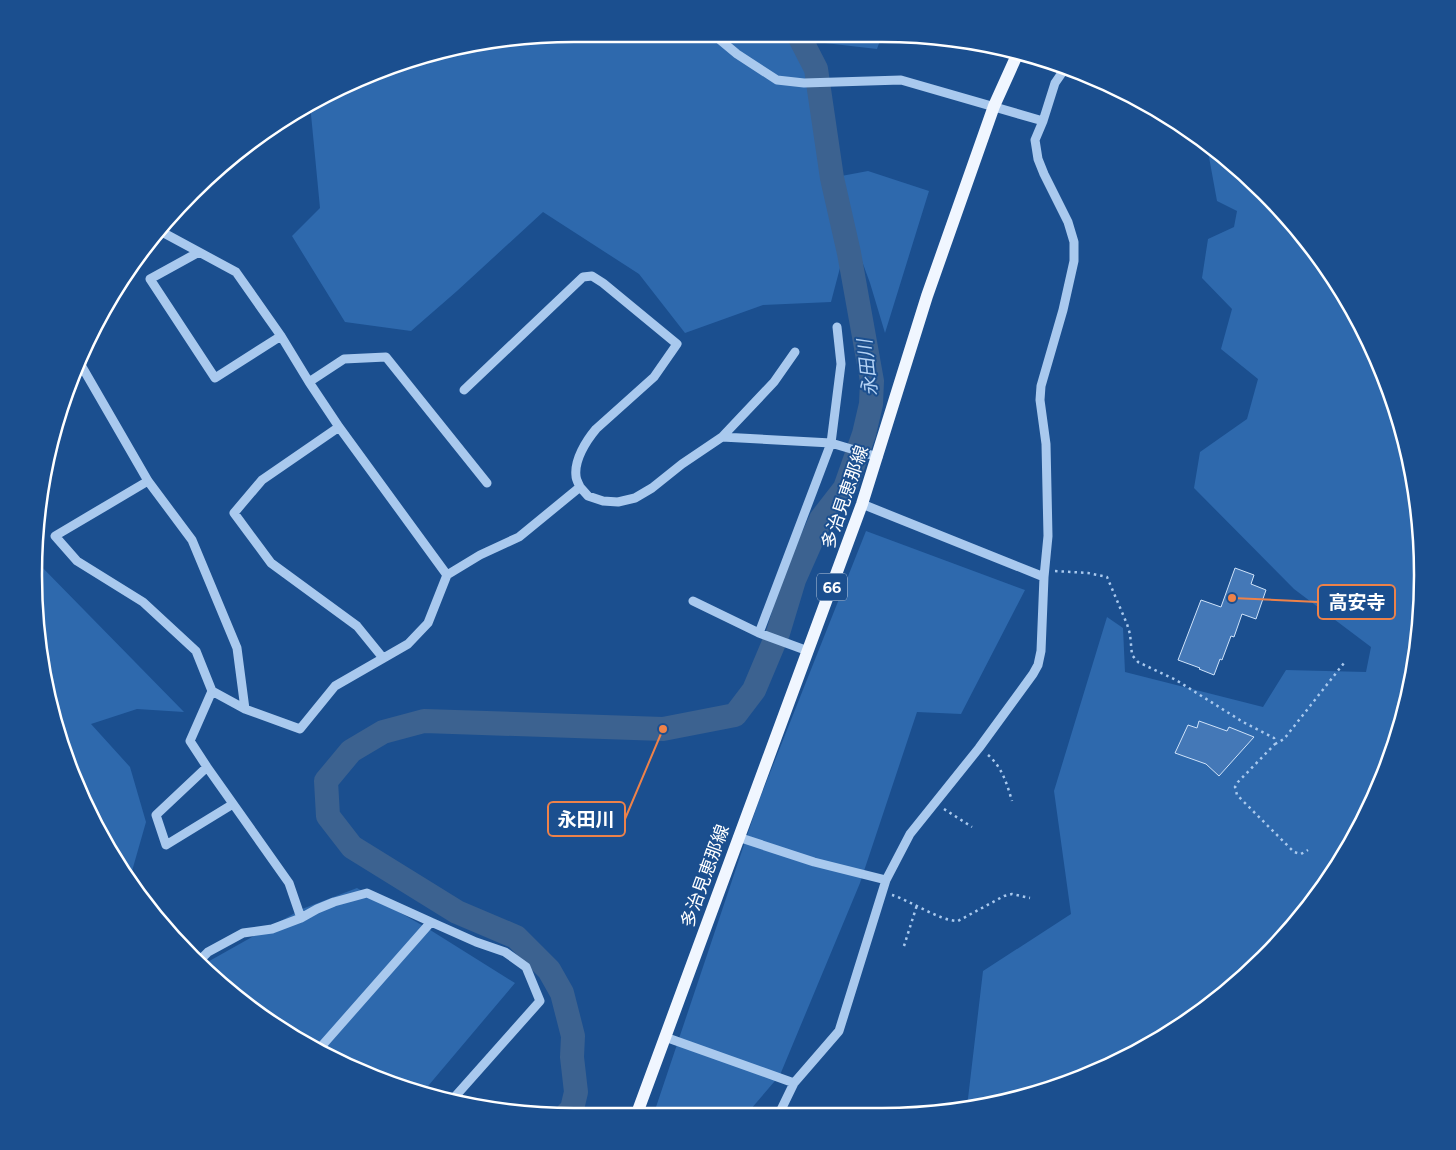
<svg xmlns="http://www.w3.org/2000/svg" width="1456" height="1150" font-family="Figtree,'Noto Sans JP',sans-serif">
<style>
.green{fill:#2e69ad}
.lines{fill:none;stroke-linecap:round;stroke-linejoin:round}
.river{stroke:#3c6290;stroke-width:24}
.building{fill:#4478b7;stroke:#cfe3fa}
.path{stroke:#a9c9ee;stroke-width:2.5;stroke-dasharray:2.5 4;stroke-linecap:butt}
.minor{stroke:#a9c9ee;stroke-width:9}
.major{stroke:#f0f6ff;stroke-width:12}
.labels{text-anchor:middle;stroke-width:4;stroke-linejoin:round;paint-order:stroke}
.shield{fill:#1b4f8f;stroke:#bbcadd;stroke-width:1}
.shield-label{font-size:16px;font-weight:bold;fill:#fff}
.street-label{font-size:18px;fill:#fff;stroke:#1b4f8f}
.water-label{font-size:19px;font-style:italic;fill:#b5d3f5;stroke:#1b4f8f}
.rim{fill:none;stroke:#fff;stroke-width:2.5}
.leader{fill:none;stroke:#ee8249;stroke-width:2}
.callout-dot{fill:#ee8249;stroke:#1b4f8f;stroke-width:2}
.callout{fill:#1b4f8f;stroke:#ee8249;stroke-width:2}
.callout-label{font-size:19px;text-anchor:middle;font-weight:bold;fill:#fff}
</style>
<rect width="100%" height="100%" fill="#1b4f8f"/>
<path class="green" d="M575,34L814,35L816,39L817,35H882L877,49L816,42L836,177L868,171L929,191L885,333L870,283L840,201L846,245L831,302L763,305L685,333L639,274L543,212L457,291L411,331L345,322L292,236L320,208L310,104L435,52Z
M1207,146L1238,168L1288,218L1350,305L1394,401L1418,505L1421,611L1404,715L1366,815L1310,905L1238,982L1151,1044L1021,1098L967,1107L983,971L1071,914L1054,791L1107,617L1123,628L1125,672L1263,707L1286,670L1366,672L1371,647L1294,589L1194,488L1200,452L1247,419L1258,379L1221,349L1232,309L1202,278L1208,239L1234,227L1237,211L1217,201Z
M866,531L1025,590L961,714L917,712L860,883L780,1075L745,1116H653L758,803Z
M36,561L184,712L137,709L91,724L130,767L146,822L130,878L106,845L52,715L34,575Z
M357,888L427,928L515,983L423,1092L368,1075L274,1025L204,964L302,909Z"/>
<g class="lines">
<path class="river" d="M566,1115L572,1109L576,1092L572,1057L573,1036L562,993L549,970L516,937L457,912L352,847L328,816L326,781L351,751L383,732L424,721L663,729L735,715L754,690L778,633L794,580L821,519L845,488L864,434L871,404L872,381L849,253L832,178L816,69L798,34"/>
</g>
<path class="building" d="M1235,568L1254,575L1251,584L1266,590L1256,619L1242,614L1234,637L1231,636L1222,660L1220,659L1214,675L1199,669L1200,668L1178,660L1201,600L1221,607Z
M1199,721L1227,731L1229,727L1254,737L1219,776L1206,764L1175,753L1188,725L1197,728Z"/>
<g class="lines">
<path class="path" d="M1055,571L1088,573L1107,577L1127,624L1130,634L1132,655L1138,662L1176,680L1243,722L1274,738L1275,744L1238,782L1235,787L1237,795L1294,852L1301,854L1308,850
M1275,744L1284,739L1344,663
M988,755C1002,767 1007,784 1012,801
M944,809L972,827
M892,895C911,901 940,921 958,921L1004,896L1012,894L1030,898
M904,946L917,905"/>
<path class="minor" d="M713,34L737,54L777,80L804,83L901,80L1043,121L1035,140L1038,159L1044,174L1068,222L1074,242V261L1063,310L1041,386L1040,400L1046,444L1048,536L1044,577L1041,651L1038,665L1033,674L979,748L910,834L886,880L839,1031L794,1083L778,1116
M1043,121L1055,83L1066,67
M162,232L236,272L281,336L309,382L339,427L447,575
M199,252L150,279L215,378L281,336
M81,365L148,481L192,540L237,648L245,709
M309,382L344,359L386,357L487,483
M464,390L583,277L592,276L603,283L677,344L654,377L596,429C586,441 574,460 576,476C576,480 579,484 580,487
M339,427L262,480L234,513L271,563L357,626L383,658
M722,437L774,382L795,352
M148,481L55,536L77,561L143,602L196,651L212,691L245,709L300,729L335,686L408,644L428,623L447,575L480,555L519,537L580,487L588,496L603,501L618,502L635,498L652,488L682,464L722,437L831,443L878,457
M862,504L1044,577
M693,601L759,633L831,443L841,364L837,327
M759,633L808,651
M207,767L156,815L166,845L233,804
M738,837L814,862L886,880
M301,918L317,909L334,902L367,893L431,922L319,1049
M431,922L476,942L505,952L526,967L540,1001L452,1100
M200,960L208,952L243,933L272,929L301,918L289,883L207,767L190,741L212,691
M665,1037L794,1083"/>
<path class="major" d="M636,1116L862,504L927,296L994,106L1017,55"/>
</g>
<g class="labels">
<rect class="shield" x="817" y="573.5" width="30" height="27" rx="4"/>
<g class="shield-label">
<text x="832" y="593">66</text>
</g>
<g class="street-label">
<text transform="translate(845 497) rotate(-71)" y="6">多治見恵那線</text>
<text transform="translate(705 876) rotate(-70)" y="6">多治見恵那線</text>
</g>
<g class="water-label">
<text transform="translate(867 368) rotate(-96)" y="7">永田川</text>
</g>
</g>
<path d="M0 0H1456V1150H0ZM574 42H882A532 532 0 0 1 1414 574V576A532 532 0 0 1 882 1108H574A532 532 0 0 1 42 576V574A532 532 0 0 1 574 42Z" fill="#1b4f8f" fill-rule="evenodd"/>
<path class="rim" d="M574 42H882A532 532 0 0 1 1414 574V576A532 532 0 0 1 882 1108H574A532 532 0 0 1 42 576V574A532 532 0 0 1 574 42Z"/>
<path class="leader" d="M1232 598L1318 602M663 729L625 819"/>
<g class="callout-dot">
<circle cx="1232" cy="598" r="5"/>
<circle cx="663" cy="729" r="5"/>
</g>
<g class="callout">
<rect x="1318" y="585" width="77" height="34" rx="5"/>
<rect x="548" y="802" width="77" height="34" rx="5"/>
</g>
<g class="callout-label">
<text x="1357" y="609">高安寺</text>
<text x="586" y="826">永田川</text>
</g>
</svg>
